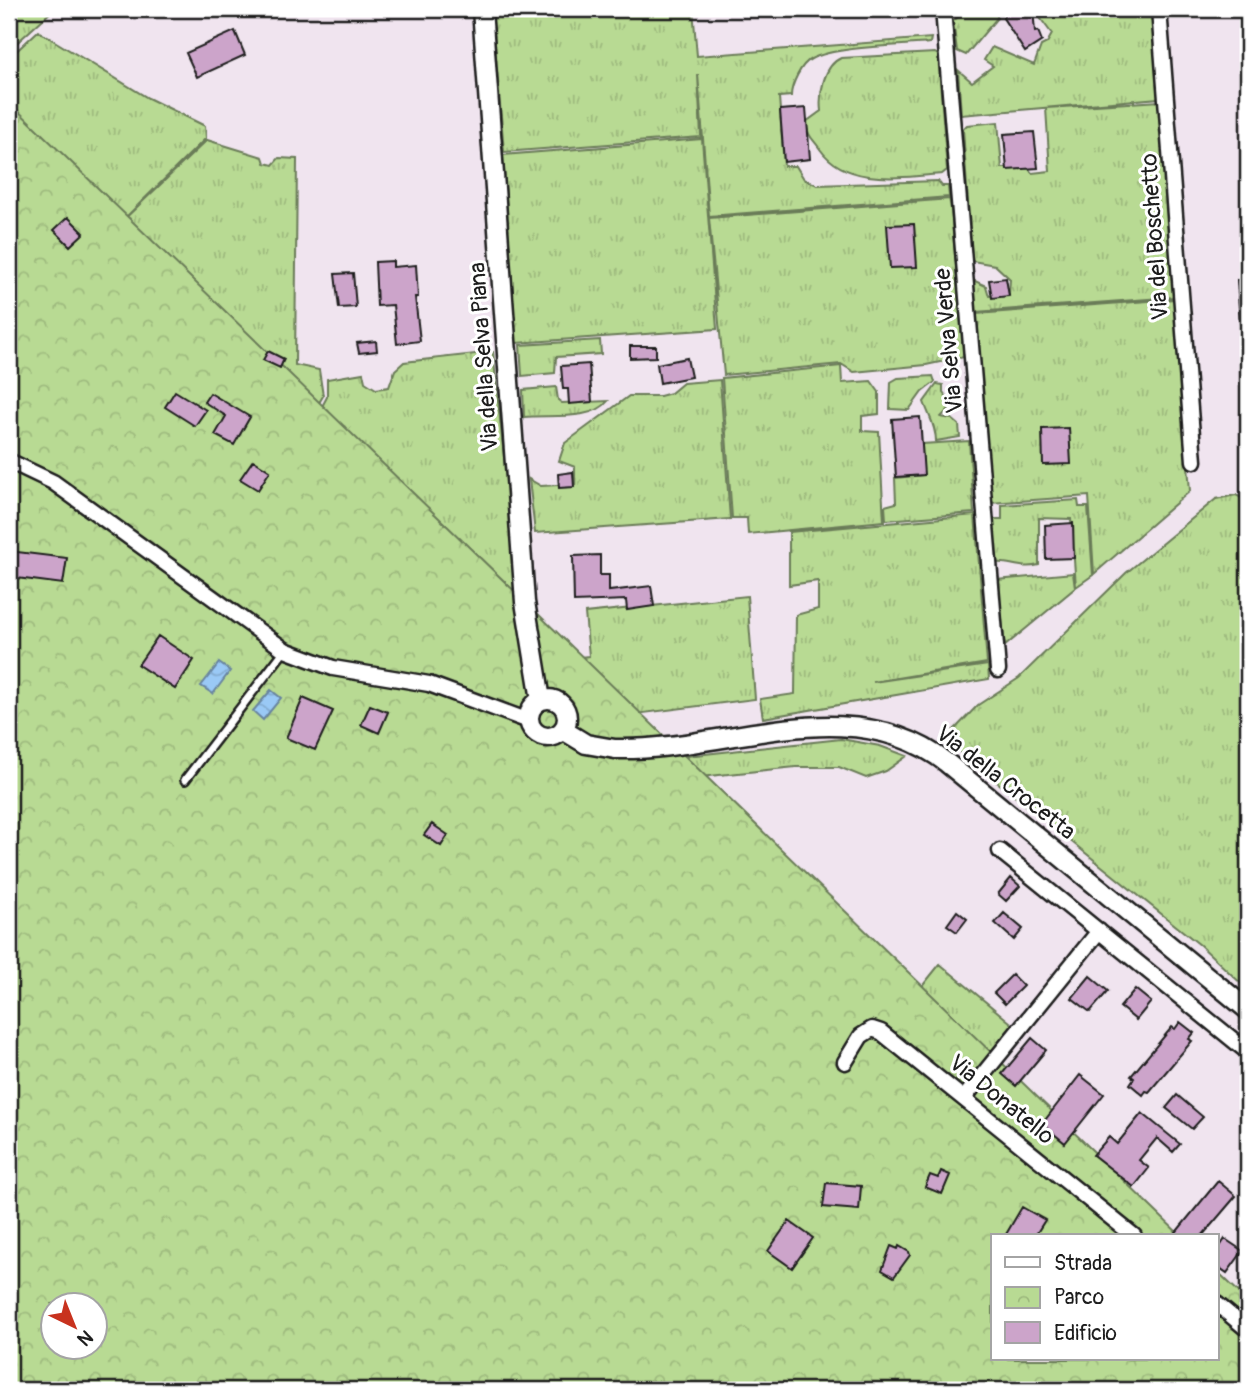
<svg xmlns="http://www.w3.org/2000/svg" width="1257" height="1399" font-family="Pangolin,sans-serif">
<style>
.grass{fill:url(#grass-tufts);stroke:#6a7b58;stroke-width:2}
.park{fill:url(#park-crowns);stroke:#6a7b58;stroke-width:2;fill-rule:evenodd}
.water{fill:url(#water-waves);stroke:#68849f;stroke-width:2}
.building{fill:#cca4ca;stroke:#1c1c1c;stroke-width:2}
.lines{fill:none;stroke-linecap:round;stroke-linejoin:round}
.service-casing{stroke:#1c1c1c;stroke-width:12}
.minor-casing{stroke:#1c1c1c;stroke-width:19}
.tertiary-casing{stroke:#1c1c1c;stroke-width:23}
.service{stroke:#fff;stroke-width:7}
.minor{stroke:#fff;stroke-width:14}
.tertiary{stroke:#fff;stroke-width:18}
.labels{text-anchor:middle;stroke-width:6;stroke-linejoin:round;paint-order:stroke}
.street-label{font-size:23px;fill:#1c1c1c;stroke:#fff}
</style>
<defs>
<pattern id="grass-tufts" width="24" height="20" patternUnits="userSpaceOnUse" patternTransform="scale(1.75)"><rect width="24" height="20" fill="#b8da93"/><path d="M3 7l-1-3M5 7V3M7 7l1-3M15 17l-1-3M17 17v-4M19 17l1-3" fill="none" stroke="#9eba7e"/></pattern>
<pattern id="park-crowns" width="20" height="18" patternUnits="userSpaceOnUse" patternTransform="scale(1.75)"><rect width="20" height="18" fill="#b8da93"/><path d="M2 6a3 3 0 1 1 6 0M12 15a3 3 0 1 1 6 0" fill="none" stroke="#9eba7e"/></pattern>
<pattern id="water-waves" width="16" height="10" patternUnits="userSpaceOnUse" patternTransform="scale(1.75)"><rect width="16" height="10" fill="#9ac9f6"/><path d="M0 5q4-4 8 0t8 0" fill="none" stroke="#84acd2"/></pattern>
</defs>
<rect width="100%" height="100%" fill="#f0e4ef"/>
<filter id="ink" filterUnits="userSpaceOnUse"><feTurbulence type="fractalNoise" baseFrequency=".0143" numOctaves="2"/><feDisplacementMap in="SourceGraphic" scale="14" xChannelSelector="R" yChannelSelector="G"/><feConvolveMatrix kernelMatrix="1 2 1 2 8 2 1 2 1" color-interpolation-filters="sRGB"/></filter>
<g filter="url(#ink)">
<path class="grass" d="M9,9H54L9,50Z
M492,9H693L697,56L931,38L930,43C900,46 836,46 811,59C801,64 791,85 791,96L779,97L784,166H796L804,179L817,185L938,181L942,186H948L949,197L709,216L698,74L701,137L504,152Z
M953,9L997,11V18L966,55L957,51L953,21L958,17Z
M1039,9H1072L1074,14L1152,11L1159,98L961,115L958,70L972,82L993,66L984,60L992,47L1034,65L1041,46L1047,43L1052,34L1038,15Z
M38,31L148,98L205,126L206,138L116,227L207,140L263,157L265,163L273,165L279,158L297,159L295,365L319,370L323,396L303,430L9,374V87L15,81L9,74V58Z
M935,53L938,55L947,170L942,174C901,177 847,187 820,149C811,136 809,139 806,122L821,111C819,93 824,65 841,58Z
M1161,101L1175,297L975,312L973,280L986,286L989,296L1009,294L1010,279L995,265L972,261L963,129L967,125L998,122L1002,168H1028L1032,173L1050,171L1046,108Z
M702,139L717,329L516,343L503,155Z
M950,199L964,357L926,365L854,372L841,364L724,375L709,218Z
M1175,299L1190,491L1094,574L1089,496L990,503L976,314Z
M600,340L601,354L556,357L555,373L522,376L520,345Z
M493,352L529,696L308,433L327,397V379L363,373L365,382L376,389L389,387L395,370L404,362Z
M841,366L842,383L871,381L879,392V414L862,416V431L879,432L884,521L748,534L747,518H732L722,378Z
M933,376L935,382L922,392L909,410L890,409L891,382L898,378Z
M720,380L730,519L535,533L529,479L541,486L575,484V467L559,461L565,443L629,396H660L671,393L683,383Z
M937,384L943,385V392L950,401L951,407L941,417L952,419L959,425L960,437L936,441C936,427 929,416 924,402Z
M556,387L558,400L562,403L608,401C592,422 547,414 524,417L523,390Z
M969,441L974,513L886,520L885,506L896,503L895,478L923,475L922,444Z
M1236,495L1248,501V990L1200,945L951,745L953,731L978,705L1019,678L1126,573L1216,499Z
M1078,500L1079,507H1088L1093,575L1076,587L1071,519L1039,518V565C1021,570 1009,561 996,563L993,519H1002V505Z
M975,515L987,663L873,682L988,665L989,679L763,718L760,699L795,694L796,615L818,609V581L789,585V532Z
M1073,573L1075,588L1005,646L997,580Z
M747,596L755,699L588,720L541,661L589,656L585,613Z
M841,739L880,746L907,756L886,771L866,778L839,767H796L584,789L657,762L687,756Z
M940,964L1016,1027L962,1089L891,1025Z"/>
<path class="park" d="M9,102L1181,1236H993V1359H1217V1271L1248,1301V1390H9ZM52,1304H94V1346H52Z"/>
<path class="water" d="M219,663L230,671L213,694L201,686Z
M271,690L281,698L263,720L253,711Z"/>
<path class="building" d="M1006,9H1033L1035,32L1038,31L1042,41L1025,52L1003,18Z
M235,31L245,55L197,77L186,53Z
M806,108L810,159L784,162L780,110Z
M1034,132L1038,168L1007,170L1004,134Z
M68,217L84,233L70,246L54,230Z
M914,224L917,267L890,268L887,225Z
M393,261V267L416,265L418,297H415L420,341L397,344L393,305L377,306L375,262Z
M353,273L356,307L339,308L335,274Z
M1006,278L1009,296L992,298L989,280Z
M1248,279V322L1240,323L1237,280Z
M376,341L377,351L359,353L357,343Z
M630,346H656V357L630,358Z
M268,351L284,359L280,368L263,360Z
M687,358L691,377L660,383L657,364Z
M589,364L592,402L569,404L568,389H563L561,366Z
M175,391L206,410L195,426L165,407Z
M210,393L250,417L234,445L215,435L226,416L204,402Z
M920,417L924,475L896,477L892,419Z
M1069,428L1071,464L1043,465L1042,429Z
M253,460L270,471L258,490L240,479Z
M573,472L574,487L559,488L558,474Z
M1073,523L1074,558L1046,559L1045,525Z
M9,551L67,558L63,584L9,577Z
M600,555V575H609V591L651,586L654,606L627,610L626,600L574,602L573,556Z
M158,636L194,660L175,689L138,665Z
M303,698L333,711L315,750L286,738Z
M370,705L388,712L379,733L361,725Z
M432,824L448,835L441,846L424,835Z
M1011,878L1020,886L1006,901L998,894Z
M957,911L967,919L957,932L947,925Z
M1004,913L1023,929L1014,940L995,923Z
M1012,975L1023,986L1005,1004L994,993Z
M1090,976L1108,991L1090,1012L1072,998Z
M1135,989L1151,1002L1136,1020L1120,1007Z
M1180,1022L1194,1033L1189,1039L1192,1041L1149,1092L1146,1091L1143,1095L1130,1084L1134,1078L1131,1076L1172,1027L1175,1029Z
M1032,1038L1046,1050L1016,1086L1002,1074Z
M1080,1075L1104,1094L1065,1143L1042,1124Z
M1177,1095L1203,1117L1192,1129L1166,1108Z
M1142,1113L1180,1144L1173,1152L1157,1138L1139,1160L1149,1168L1134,1187L1093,1155L1109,1137L1117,1144Z
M941,1171L950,1175L942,1194L925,1187L930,1175L938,1178Z
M1218,1181L1236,1196L1202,1236H1173Z
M826,1183L861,1186L859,1210L823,1207Z
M1022,1207L1045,1220L1035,1236H1005Z
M789,1221L813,1238L792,1268L768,1251Z
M1225,1239L1243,1251L1227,1273L1217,1266V1251Z
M891,1246L898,1249L899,1246L909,1252L910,1255L894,1277L882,1270Z"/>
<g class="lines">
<g class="service-casing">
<path id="service" d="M185,780L285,650"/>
</g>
<g class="minor-casing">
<path id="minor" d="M943,9L998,670
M1159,9L1194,461
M9,461L53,482L285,650L333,668L429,684L529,721
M1000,851L1248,1052
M845,1062L861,1036L872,1029L881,1032L1134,1236
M964,1098L1099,931
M1217,1304L1248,1330"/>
</g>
<g class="tertiary-casing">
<path id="tertiary" d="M482,9L525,602L541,700
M529 718a19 19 0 1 1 38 0a19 19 0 1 1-38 0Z
M563,730L586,744L615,749C725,752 850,687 947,763L1248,1010"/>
</g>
<use href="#service" class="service"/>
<use href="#minor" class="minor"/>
<use href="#tertiary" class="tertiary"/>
</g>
</g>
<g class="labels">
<g class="street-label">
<text transform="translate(1154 237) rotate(-94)" y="8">Via del Boschetto</text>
<text transform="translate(948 341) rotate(-95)" y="8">Via Selva Verde</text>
<text transform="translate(483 357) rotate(-94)" y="8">Via della Selva Piana</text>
<text transform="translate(1006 782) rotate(38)" y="8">Via della Crocetta</text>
<text transform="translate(1002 1099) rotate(39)" y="8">Via Donatello</text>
</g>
</g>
<rect width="1257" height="1399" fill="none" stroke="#fff" stroke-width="35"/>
<rect x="18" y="18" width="1222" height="1364" fill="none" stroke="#1c1c1c" stroke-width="2.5" filter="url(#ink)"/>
<rect x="991" y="1234" width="228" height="126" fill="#ffffff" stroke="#a4a4a4" stroke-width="2"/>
<rect x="1005" y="1257" width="35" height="10" fill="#ffffff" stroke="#a4a4a4" stroke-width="2"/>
<text x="1054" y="1270" font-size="21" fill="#1c1c1c">Strada</text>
<rect x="1005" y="1287" width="35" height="21" fill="url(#park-crowns)" stroke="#a4a4a4" stroke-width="2"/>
<text x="1054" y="1304" font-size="21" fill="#1c1c1c">Parco</text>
<rect x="1005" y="1322" width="35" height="21" fill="#cca4ca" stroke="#a4a4a4" stroke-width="2"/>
<text x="1054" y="1340" font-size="21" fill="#1c1c1c">Edificio</text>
<g transform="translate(74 1326) rotate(137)"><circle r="33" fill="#ffffff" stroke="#a4a4a4" stroke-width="2"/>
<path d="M0-5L12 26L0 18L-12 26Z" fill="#c8321e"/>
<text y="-10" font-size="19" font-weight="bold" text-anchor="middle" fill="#1c1c1c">N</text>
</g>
</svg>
